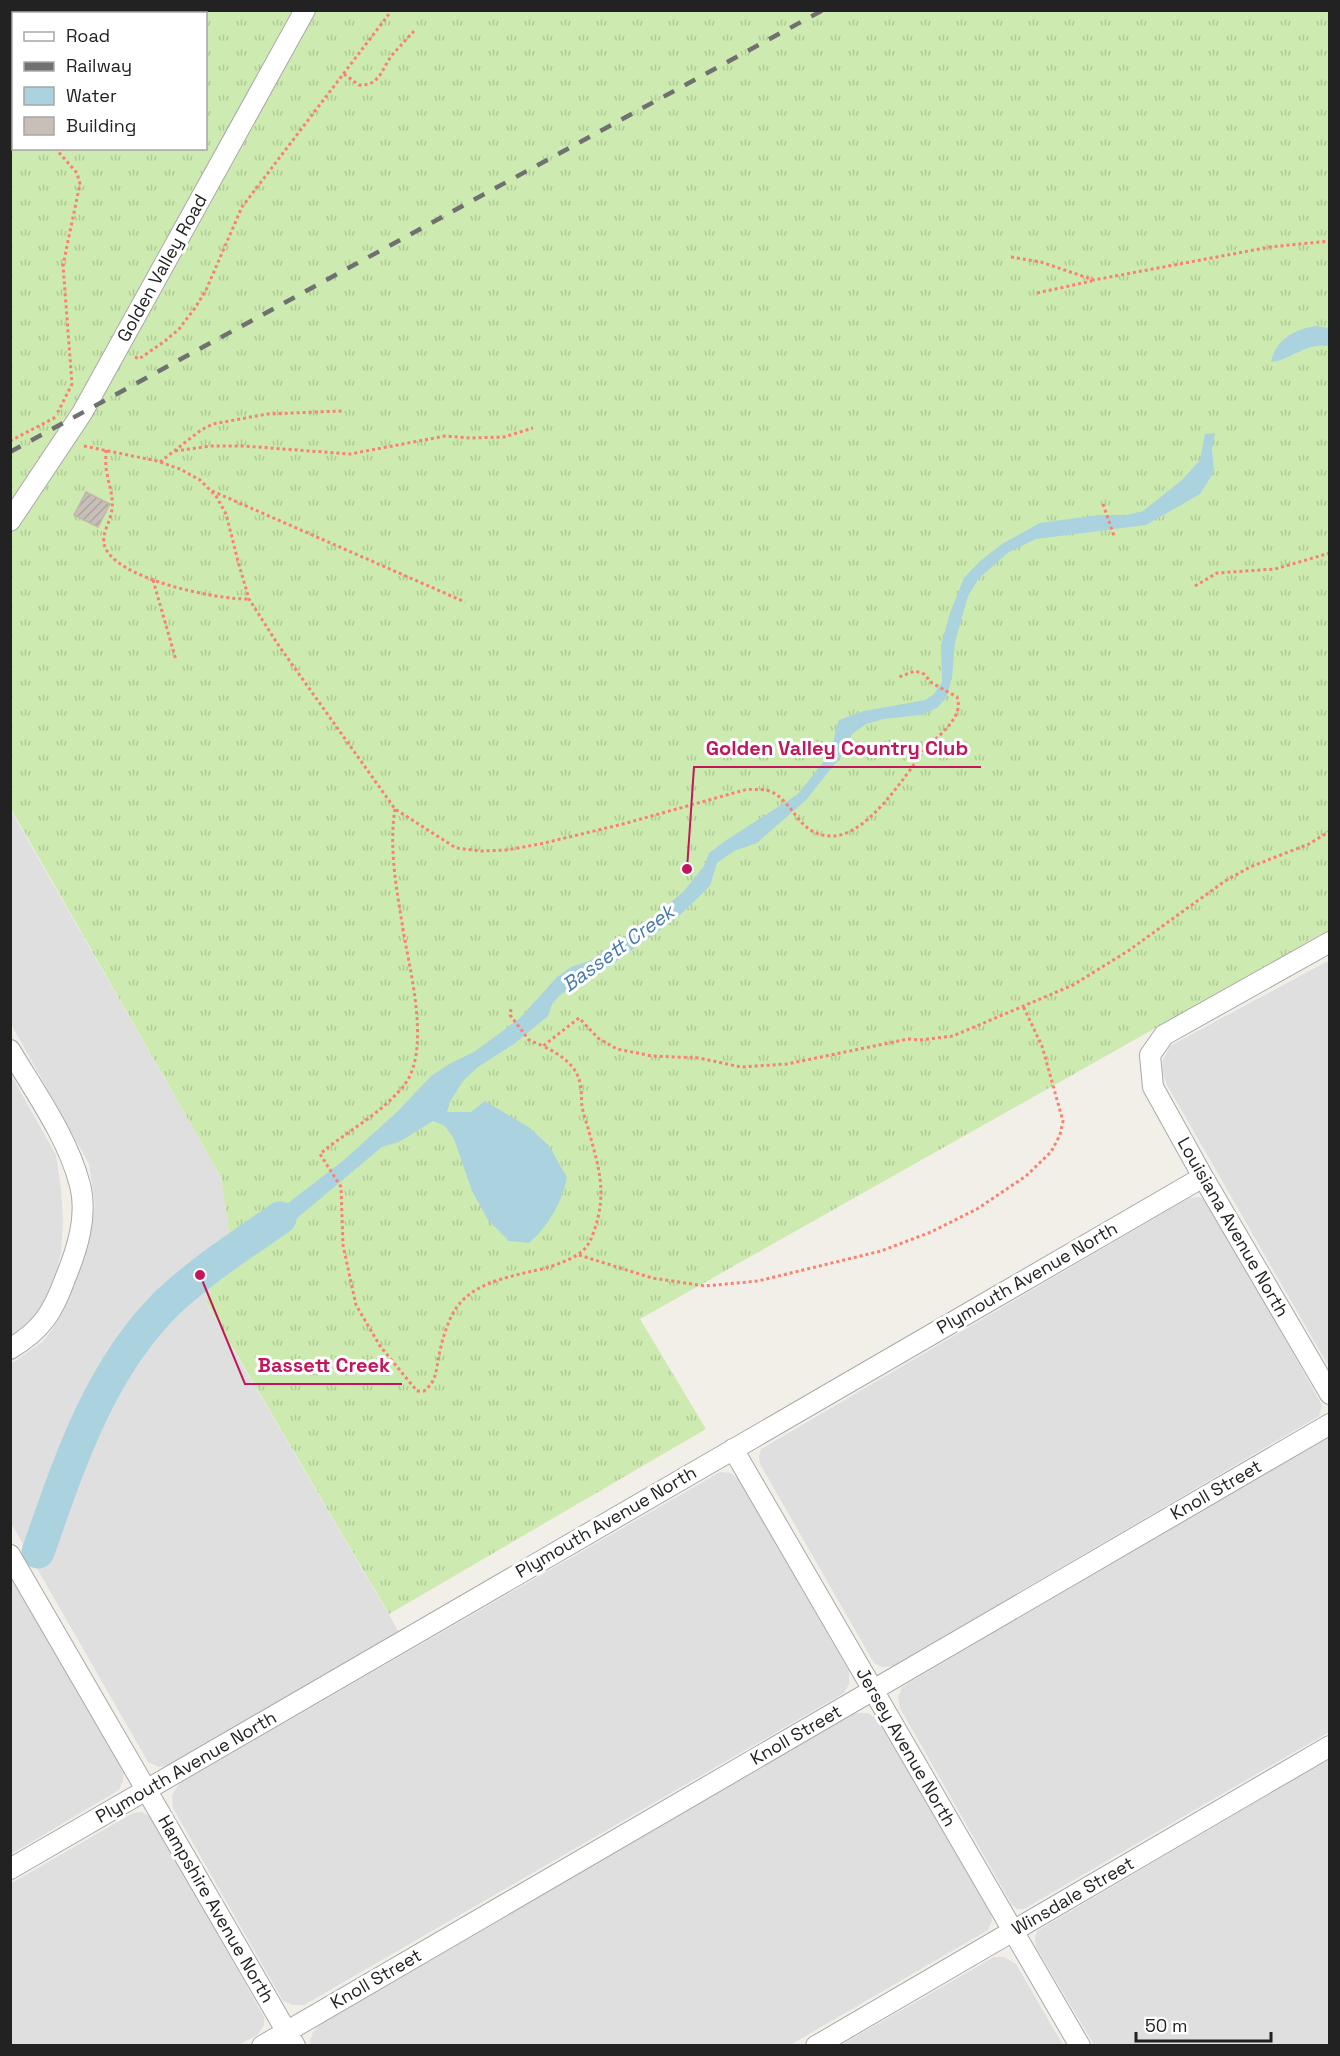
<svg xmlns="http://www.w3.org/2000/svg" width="1340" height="2056" font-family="'Space Grotesk',sans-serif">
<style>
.residential{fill:#e0dfdf}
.grass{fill:url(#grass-tufts);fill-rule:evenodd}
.water{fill:#aad3df}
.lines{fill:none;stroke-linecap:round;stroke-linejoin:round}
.river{stroke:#aad3df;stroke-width:33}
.building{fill:url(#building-hatch);stroke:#c4b6ab;stroke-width:1.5}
.minor-casing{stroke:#a9a9a9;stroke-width:22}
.path{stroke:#fa8072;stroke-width:3;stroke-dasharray:3 3;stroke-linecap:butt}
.minor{stroke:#fff;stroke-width:20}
.rail{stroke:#707070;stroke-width:4.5;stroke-dasharray:12 12;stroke-linecap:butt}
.labels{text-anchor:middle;stroke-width:6;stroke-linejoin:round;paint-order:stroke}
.street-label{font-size:18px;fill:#222;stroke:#fff}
.water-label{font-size:20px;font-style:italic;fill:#4a7aab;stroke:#fff}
.leader{fill:none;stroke:#c2185b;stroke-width:2}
.callout-dot{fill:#c2185b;stroke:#fff;stroke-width:2}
.callout-label{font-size:20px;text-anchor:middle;font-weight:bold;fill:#c2185b;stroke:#fff;stroke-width:6;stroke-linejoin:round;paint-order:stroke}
</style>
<defs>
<pattern id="grass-tufts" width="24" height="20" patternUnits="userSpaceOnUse" patternTransform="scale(1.5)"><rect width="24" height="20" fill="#cdebb0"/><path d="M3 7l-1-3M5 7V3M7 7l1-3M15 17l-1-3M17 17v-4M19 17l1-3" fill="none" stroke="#b0c997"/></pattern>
<pattern id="building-hatch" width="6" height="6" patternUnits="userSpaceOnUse" patternTransform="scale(1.5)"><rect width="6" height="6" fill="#c7bfb8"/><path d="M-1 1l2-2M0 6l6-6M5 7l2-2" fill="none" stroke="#aba49e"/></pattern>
</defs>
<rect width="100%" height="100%" fill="#f2efe9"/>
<path class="residential" d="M10,809L221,1177L229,1231L206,1303L399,1632L167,1766L159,1767L148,1762L11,1523V1364L42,1342L52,1330L67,1302L87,1245L95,1205L89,1164L11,1024Z
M1326,962H1330L1329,1367L1167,1085L1162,1072L1163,1060L1170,1046Z
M11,1075L56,1155L61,1189L63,1222L61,1253L53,1283L39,1311L24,1327L11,1336Z
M1199,1197L1208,1201L1322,1405L1319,1416L893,1666L882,1667L874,1663L760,1464L759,1456L761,1449L1189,1198Z
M1329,1434V1732L1024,1909H1017L1012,1905L900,1708L898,1698L902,1687Z
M720,1472L731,1473L739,1480L849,1671V1684L844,1693L304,2005H293L283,2001L173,1808L172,1795L180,1783Z
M10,1575L124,1773L123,1781L119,1790L11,1854Z
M855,1713H868L878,1720L991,1914L992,1921L988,1930L790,2045L311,2046L310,2041L313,2032L322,2022Z
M1329,1759V2045H1094L1036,1947L1035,1938L1037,1931Z
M142,1812L153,1819L264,2017V2025L257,2035L239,2045H11L10,1884L133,1813Z
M994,1957H1004L1016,1964L1063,2045H841Z"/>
<path class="grass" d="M10,11H1329V930L640,1319L706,1429L389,1614L206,1302L229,1231L221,1177L11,809ZM14,14H206V148H14Z"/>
<path class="water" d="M1316,326L1329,328V346C1306,342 1291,360 1271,362C1276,339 1295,329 1316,326Z
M1215,433L1212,449L1214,472L1200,494L1146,525L1036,539L1009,552L979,578L968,596L955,642L952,678L946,698L937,708L921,715L884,719L866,724L852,734L842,755L806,800L757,843L734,851L717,863L710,886L678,917L611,965L560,995L552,1004L548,1016L514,1044L478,1067L463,1081L450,1102L447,1112H471L485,1101L530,1128L549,1146L567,1177C563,1200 548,1227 529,1243L509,1241L488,1220L472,1191L454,1139L445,1126L433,1121L399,1142L382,1147L296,1219L246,1250L238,1231L279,1210L344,1160L397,1112L431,1076L451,1063L474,1052L520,1018L557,977L571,967L589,961L657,914L684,891L704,866L709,853L725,841L798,794L832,751L836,728L839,720L864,711L925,700L934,694L942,682L941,645L950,613L964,578L979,562L1002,544L1040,523L1099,515H1127L1143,511L1182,480L1200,460L1205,434Z"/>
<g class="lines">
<path class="river" d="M38,1552C69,1464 99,1370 167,1303C201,1271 241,1245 280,1218"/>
</g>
<path class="building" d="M86,492L110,504L98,527L74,515Z"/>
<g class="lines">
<g class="minor-casing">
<path id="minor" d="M10,521L82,413L305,10
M1330,942L1164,1035L1150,1055L1153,1087L1203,1177L1330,1394
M10,1050C35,1092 68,1138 80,1185C88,1216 77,1250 65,1279C53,1312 42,1330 10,1349
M733,1449L1080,2046
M10,1555L295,2046
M10,1869L1203,1177
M262,2046L1330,1424
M816,2046L1330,1746"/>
</g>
<path class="path" d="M344,74L359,85C381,86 382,67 393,54C400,46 407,39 414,31
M10,117L14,120
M55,148L77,173L80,184L63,265L72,384L58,412
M1011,257L1041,262L1094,280L1270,247L1330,241
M1037,293L1092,281
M135,357L139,359L165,341L179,329L195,308L206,290L242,207L392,10
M10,441L56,417
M84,446L157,461L180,469L200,480L216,496L226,514L239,565L249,599L279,646L395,809L456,848L481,851L507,850L540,844L623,824L748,789C754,790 761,789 766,790C794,797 796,836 831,836C867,837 904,777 923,752C935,737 965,719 957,697L932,683L924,674L915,671L899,677
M106,450C106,458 105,466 107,473C109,487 115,499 111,514C109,524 102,534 104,544C112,579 219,600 249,599
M175,451L211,446H244L350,454L445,436L469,438L504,437L533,428
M160,462L201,430L213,424L267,414L342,411
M212,491L465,602
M1103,504L1114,536
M153,580L176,660
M1195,586L1217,573L1275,569L1330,553
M395,809C389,846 396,886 402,923C408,965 432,1047 405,1084C383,1113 347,1131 320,1154L341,1187L343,1245L356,1305L380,1346L417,1391H424C437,1381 436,1370 439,1355C443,1337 449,1314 462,1301C479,1283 505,1278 528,1272C544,1269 566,1263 580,1253C588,1247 591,1240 594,1231C608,1192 598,1165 588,1128C586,1121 583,1113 582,1106C581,1098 582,1090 580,1083C576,1064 559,1054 543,1046L579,1018L598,1038L617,1049L652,1056L699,1058L741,1067L787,1064L908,1039L920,1040L953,1036L1073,985L1128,951L1225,881L1250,867L1309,844L1330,831
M511,1009L510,1015L529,1040L543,1046
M579,1255L652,1278L705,1286L758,1281L881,1251L931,1232L977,1209L1026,1176L1051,1152L1060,1135L1063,1121L1042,1046L1023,1006"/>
<use href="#minor" class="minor"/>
<path class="rail" d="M10,452L823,10"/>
</g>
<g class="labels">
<g class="street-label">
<text transform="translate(162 268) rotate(-61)" y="6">Golden Valley Road</text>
<text transform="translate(1233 1227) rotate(60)" y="6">Louisiana Avenue North</text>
<text transform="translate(1027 1278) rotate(-30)" y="6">Plymouth Avenue North</text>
<text transform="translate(1216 1490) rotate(-30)" y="6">Knoll Street</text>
<text transform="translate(606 1522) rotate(-30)" y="6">Plymouth Avenue North</text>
<text transform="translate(796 1735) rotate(-30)" y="6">Knoll Street</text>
<text transform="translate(906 1747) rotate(60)" y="6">Jersey Avenue North</text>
<text transform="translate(186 1767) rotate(-30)" y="6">Plymouth Avenue North</text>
<text transform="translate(1073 1896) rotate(-30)" y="6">Winsdale Street</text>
<text transform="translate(216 1909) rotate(60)" y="6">Hampshire Avenue North</text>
<text transform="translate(376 1979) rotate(-30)" y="6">Knoll Street</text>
</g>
<g class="water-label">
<text transform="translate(618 948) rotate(-36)" y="7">Bassett Creek</text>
</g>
</g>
<path class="leader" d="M687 869L694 767H981M200 1275L245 1384H402"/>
<g class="callout-dot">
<circle cx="687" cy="869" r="6"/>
<circle cx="200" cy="1275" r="6"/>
</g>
<g class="callout-label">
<text x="837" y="755">Golden Valley Country Club</text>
<text x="324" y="1372">Bassett Creek</text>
</g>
<rect width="1340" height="2056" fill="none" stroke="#222222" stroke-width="24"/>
<rect x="12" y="12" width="195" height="138" fill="#ffffff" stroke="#a7a7a7" stroke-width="1.5"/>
<rect x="24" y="32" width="30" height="9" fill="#ffffff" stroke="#a7a7a7" stroke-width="1.5"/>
<text x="66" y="42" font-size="18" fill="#222222">Road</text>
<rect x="24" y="62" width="30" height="9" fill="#707070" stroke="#a7a7a7" stroke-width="1.5"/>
<text x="66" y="72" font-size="18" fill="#222222">Railway</text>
<rect x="24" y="87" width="30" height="18" fill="#aad3df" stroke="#a7a7a7" stroke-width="1.5"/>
<text x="66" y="102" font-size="18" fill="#222222">Water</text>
<rect x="24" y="117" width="30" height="18" fill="#c7bfb8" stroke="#a7a7a7" stroke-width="1.5"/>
<text x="66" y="132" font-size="18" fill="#222222">Building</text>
<path d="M1136 2032v9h135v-9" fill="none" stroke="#222222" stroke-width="3"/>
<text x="1145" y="2032" font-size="18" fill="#222222" stroke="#ffffff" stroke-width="4.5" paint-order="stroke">50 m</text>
</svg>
